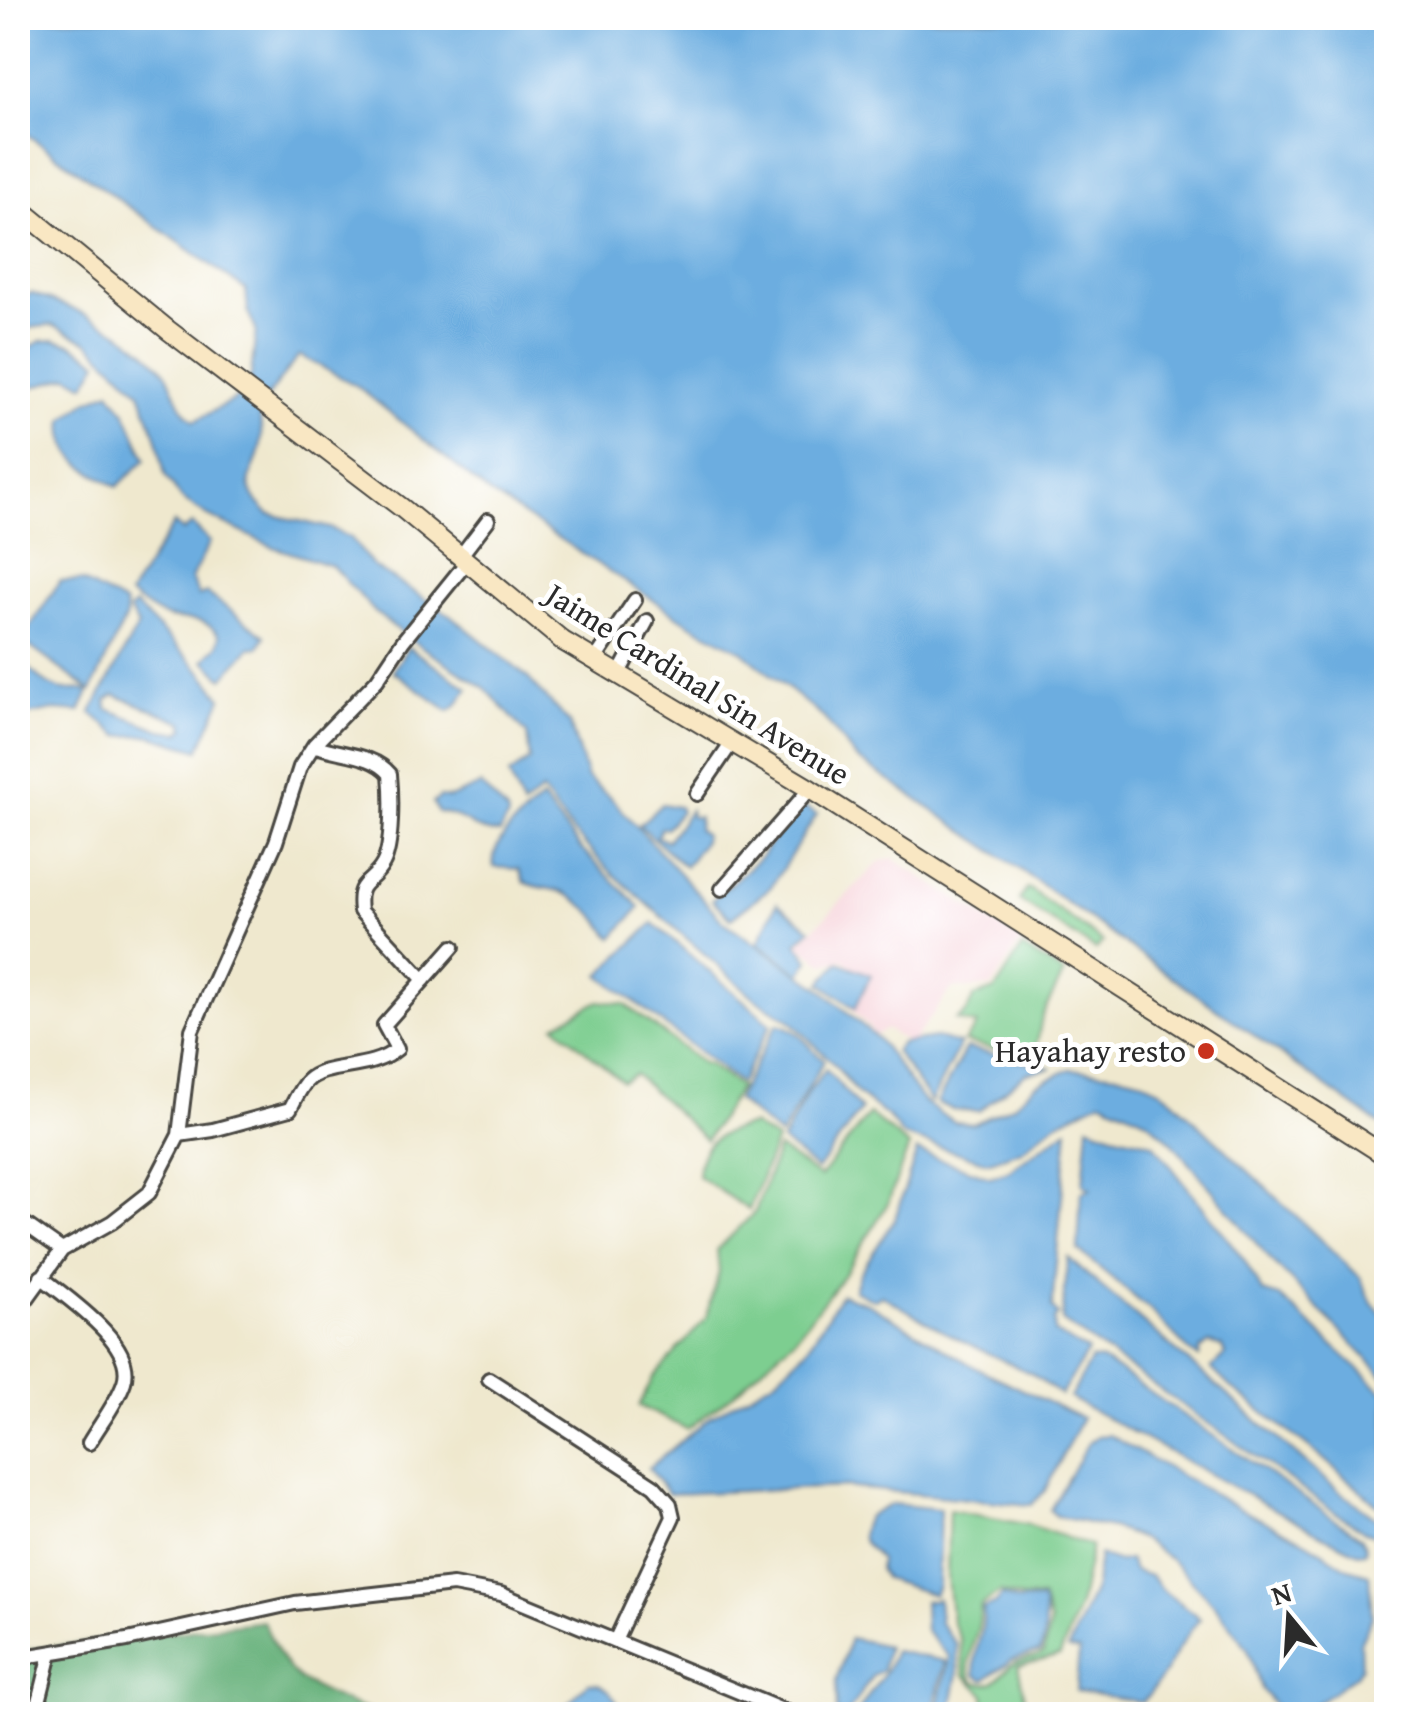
<svg xmlns="http://www.w3.org/2000/svg" width="1404" height="1732" font-family="'Gentium Book Plus',serif">
<style>
.built{fill:#f6cfd7}
.green{fill:#7dce90;stroke:#547c5e;stroke-width:2.5;fill-rule:evenodd}
.forest{fill:#66b17a;stroke:#486e52;stroke-width:2.5}
.water{fill:#6cade0;stroke:#4c6c86;stroke-width:2.5;fill-rule:evenodd}
.lines{fill:none;stroke-linecap:round;stroke-linejoin:round}
.street-casing{stroke:#484743;stroke-width:18}
.secondary-casing{stroke:#484743;stroke-width:22}
.street{stroke:#fff;stroke-width:12}
.secondary{stroke:#f9e7c3;stroke-width:18}
.poi-dot{fill:#c8321e;stroke:#fff;stroke-width:4}
.labels{text-anchor:middle;stroke-width:10;stroke-linejoin:round;paint-order:stroke}
.street-label{font-size:32px;fill:#2b2b2b;stroke:#fff}
.poi-label{font-size:32px;fill:#2b2b2b;stroke:#fff;text-anchor:end}
</style>
<rect width="100%" height="100%" fill="#fff"/>
<filter id="ink" filterUnits="userSpaceOnUse"><feTurbulence type="fractalNoise" baseFrequency=".01" numOctaves="2"/><feDisplacementMap in="SourceGraphic" scale="20" xChannelSelector="R" yChannelSelector="G"/><feConvolveMatrix kernelMatrix="1 2 1 2 8 2 1 2 1" color-interpolation-filters="sRGB"/></filter>
<filter id="wash" filterUnits="userSpaceOnUse"><feTurbulence type="fractalNoise" baseFrequency=".0048" numOctaves="4" result="noise"/><feDisplacementMap in="SourceGraphic" scale="40" xChannelSelector="R" yChannelSelector="G"/><feGaussianBlur stdDeviation="2.25" result="paint"/><feColorMatrix in="noise" values="0 0 0 0 0 0 0 0 0 0 0 0 0 0 0 0 0 1.4 0 .05"/><feComposite in="paint" operator="in"/></filter>
<g filter="url(#wash)">
<rect width="100%" height="100%" fill="#efe8ce"/>
<path class="built" d="M892,858L1021,941L991,987L952,988L911,1044L886,1029L876,1035L850,1007L865,974L842,959L824,964L799,944L879,862Z"/>
<path class="green" d="M1028,888L1103,942L1096,950L1019,900Z
M1022,948L1064,973L1042,1016L1038,1039L1030,1058L964,1042L977,1025L956,1020L966,1013L974,997L995,990Z
M599,1001L625,1004L702,1063L709,1065L740,1087L706,1140L635,1074L622,1081L555,1025Z
M869,1114L909,1146L888,1203L843,1276L794,1339L731,1396L687,1429L639,1406L653,1378L706,1318L719,1272L717,1250L755,1212L778,1148L820,1177Z
M752,1125L776,1140L749,1210L698,1176C700,1140 719,1133 752,1125Z
M949,1510L1030,1525L1091,1546L1080,1603L1060,1656L1018,1666L1026,1702L1024,1714H983L985,1695L964,1675L960,1639L952,1622L947,1578ZM1000,1592L1020,1598H1042L1050,1623L1043,1654C1034,1659 1023,1659 1013,1664C1004,1668 1001,1681 990,1683C954,1690 974,1643 978,1628C980,1621 980,1613 981,1605Z"/>
<path class="forest" d="M263,1621C271,1638 281,1663 296,1676C311,1689 363,1710 383,1714H18V1651Z"/>
<path class="water" d="M18,18H1386V1129L1008,861L856,758L824,718L742,651L690,624L489,493L357,386L299,355L259,408C260,418 262,430 261,440C259,474 232,480 269,514L330,528L351,538L373,566L450,615L527,677L570,724L587,778L610,797L724,922L819,987L878,1039L924,1102L941,1114L955,1122L973,1124L1014,1105L1035,1085L1070,1069L1119,1074L1140,1079L1167,1094L1360,1277L1372,1303L1386,1319V1378L1266,1255L1173,1143L1147,1120L1102,1100L1056,1123L1022,1150L988,1162L903,1136L889,1118L858,1094L834,1064L790,1020L757,1000L611,872L571,830L542,791L523,807L509,775L530,760L527,734L485,688L414,642L376,613L332,566L273,547L208,516L182,499L165,475L157,439L140,392L88,342L52,325L30,328L18,339V300L31,293C76,309 130,331 162,368C176,384 175,407 195,421L240,396L251,376L256,330L248,312L246,290L18,128Z
M54,340L71,344L99,362L85,385L69,376L26,389L18,383V354L41,341Z
M110,391L126,413L146,459L117,487C88,470 59,457 64,419L87,401Z
M174,523L183,531L192,524L210,542L191,579L199,596L207,593L265,636L259,647L250,648L223,678L204,660L218,645L220,636C203,613 185,623 166,617C153,613 140,602 129,595Z
M60,581H81L125,604L126,617L91,691L29,646L18,654V645Z
M135,605L201,671L222,698L199,750L149,735L119,736L91,713L138,626L129,610ZM115,695L183,722L185,728L180,733L161,730L107,709V700Z
M408,647L468,688L456,706L449,711L393,671Z
M18,657C30,669 47,689 65,690C75,691 79,687 89,692L80,712L54,710L18,717Z
M481,785L507,812L508,817L500,833C473,834 466,815 438,812L433,803L440,797L450,798Z
M542,799L580,848L640,907L613,938C605,932 604,925 598,919C591,911 581,903 572,897C557,887 541,890 524,882L519,869L494,867C489,842 524,815 542,799Z
M662,804L679,807L681,811L666,828H661L657,837L667,841L690,810L691,817H699L698,830L704,834V841L685,867L639,825Z
M797,804L817,814L771,887L731,918L712,900L762,856Z
M777,903L811,929L797,943L809,960L801,974L758,943Z
M653,923L771,1024L740,1083L600,975Z
M839,962L871,975L855,1008L821,983Z
M777,1024C798,1027 809,1047 824,1061L780,1136L736,1100Z
M936,1038L960,1044L931,1102L895,1051L901,1043Z
M966,1048L1052,1068L1026,1073L979,1111L954,1110L937,1103Z
M826,1069L861,1110L817,1170L782,1141L808,1093Z
M1088,1125L1113,1134L1153,1143L1245,1261L1262,1292L1280,1297L1386,1394V1512L1320,1456L1229,1386L1211,1368L1225,1355L1222,1347L1209,1343L1200,1350L1199,1357L1191,1353L1149,1309L1078,1250L1081,1193L1090,1188L1083,1184Z
M1068,1129L1052,1308L1058,1315L1054,1320L1055,1333L1088,1351L1061,1395L1032,1374L948,1334L881,1295L874,1300L854,1290L859,1274L895,1219L917,1151L990,1177L1008,1171Z
M1068,1258L1340,1492L1379,1520L1381,1537L1365,1532L1326,1506L1062,1321Z
M841,1294L869,1304L978,1369L1082,1418L1044,1492L1031,1505L845,1487L668,1494L649,1468L710,1417L776,1379L807,1349Z
M1091,1359L1101,1360L1119,1371L1362,1538L1366,1547L1365,1552L1358,1553L1331,1540L1070,1398Z
M1109,1435L1238,1508L1307,1542L1348,1568L1369,1574L1372,1617L1360,1643L1361,1667L1356,1675L1302,1714H1282L1261,1689L1248,1649L1218,1609L1172,1561L1142,1539L1116,1529L1056,1516L1050,1510L1088,1443L1097,1436Z
M892,1504L940,1509L938,1586L934,1595L885,1579L879,1569L880,1560C866,1540 854,1546 867,1517Z
M1099,1555L1119,1562L1129,1560L1134,1571L1151,1576C1167,1599 1181,1601 1200,1619C1176,1644 1167,1677 1142,1702L1076,1691L1079,1651L1068,1649L1095,1587Z
M1002,1595L1017,1601L1042,1600C1046,1619 1046,1634 1040,1652L1012,1660L984,1680L975,1675C972,1650 986,1632 983,1608L996,1603Z
M938,1599L940,1623L956,1644L958,1674L950,1714H936L949,1657L925,1631L924,1601Z
M850,1638L887,1646L882,1670L873,1675L848,1713H837L836,1681Z
M894,1651L945,1661L932,1714H857C869,1692 886,1676 894,1651Z
M588,1683C609,1682 615,1698 623,1714H558Z"/>
</g>
<g filter="url(#ink)">
<g class="lines">
<g class="street-casing">
<path id="street" d="M459,558L488,520
M594,661L635,600
M618,675L647,621
M314,745C338,755 373,753 390,774C392,795 393,846 383,864C371,886 356,878 360,911L424,980
M697,794L733,741
M722,889L810,789
M179,1135L213,1130L290,1109C295,1100 300,1088 307,1081C325,1062 370,1072 397,1049L384,1025L453,947
M18,1219L62,1250
M41,1277C67,1298 137,1344 124,1382C117,1403 100,1424 89,1443
M18,1311L62,1250L112,1222L149,1193L179,1135L192,1030L276,842L300,767L314,745L377,680L403,641L466,563
M489,1379L654,1486L670,1504L673,1517L615,1641
M18,1658L127,1640L295,1603L453,1585L501,1594L792,1714
M36,1714L51,1653"/>
</g>
<g class="secondary-casing">
<path id="secondary" d="M18,207L168,330L402,508L563,641L810,789L1386,1156"/>
</g>
<use href="#street" class="street"/>
<use href="#secondary" class="secondary"/>
</g>
</g>
<circle class="poi-dot" cx="1206" cy="1051" r="10"/>
<g class="labels">
<g class="street-label">
<text transform="translate(698 684) rotate(32)" y="11">Jaime Cardinal Sin Avenue</text>
</g>
<g class="poi-label">
<text x="1186" y="1062">Hayahay resto</text>
</g>
</g>
<rect width="1404" height="1732" fill="none" stroke="#fff" stroke-width="60"/>
<g transform="translate(1289 1617) rotate(342)" stroke="#ffffff" stroke-width="8" paint-order="stroke">
<path d="M0-8L18 38L0 25L-18 38Z" fill="#2b2b2b"/>
<text y="-15" font-size="28" font-weight="bold" text-anchor="middle" fill="#2b2b2b">N</text>
</g>
</svg>
